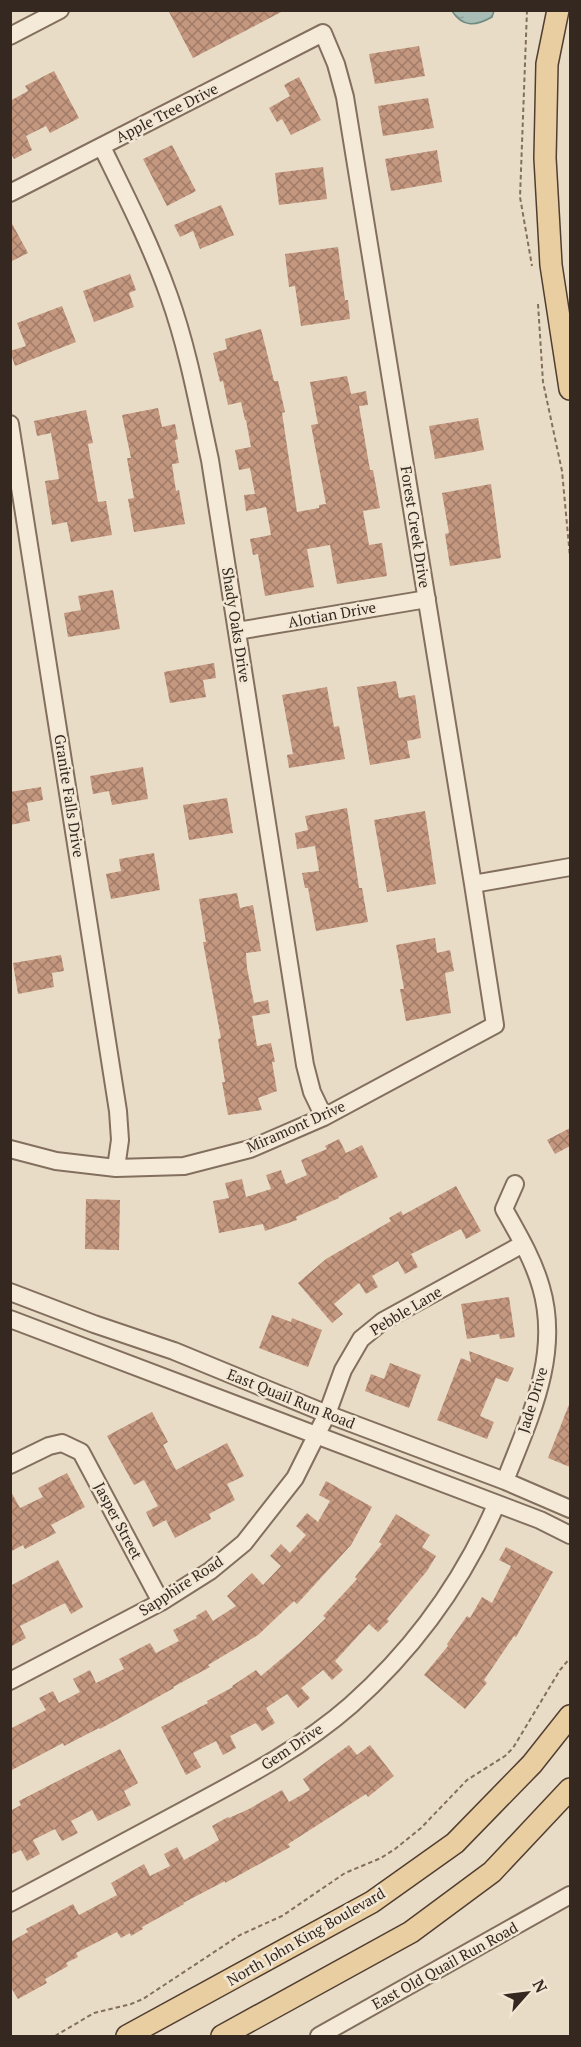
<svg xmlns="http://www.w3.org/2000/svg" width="581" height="2047" font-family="'PT Serif',serif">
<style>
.water{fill:url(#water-ripples);stroke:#6e8b82;stroke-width:1.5}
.building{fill:url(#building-cross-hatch)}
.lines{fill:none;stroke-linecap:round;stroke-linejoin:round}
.minor-casing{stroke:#836f5d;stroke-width:20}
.major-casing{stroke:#513e31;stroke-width:24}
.path{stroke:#836f5d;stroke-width:2;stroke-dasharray:4.5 3;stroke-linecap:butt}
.minor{stroke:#f5ead8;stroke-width:16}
.major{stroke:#e9cea1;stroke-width:21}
.labels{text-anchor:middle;stroke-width:5;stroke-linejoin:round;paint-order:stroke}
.street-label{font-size:15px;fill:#342820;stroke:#f2e7d4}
</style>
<defs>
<pattern id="water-ripples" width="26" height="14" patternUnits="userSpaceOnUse" patternTransform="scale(1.5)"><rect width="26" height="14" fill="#a7bdb5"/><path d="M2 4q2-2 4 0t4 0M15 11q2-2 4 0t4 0" fill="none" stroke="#90a29b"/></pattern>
<pattern id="building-cross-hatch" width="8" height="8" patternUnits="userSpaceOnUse" patternTransform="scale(1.5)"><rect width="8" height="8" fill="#c4977f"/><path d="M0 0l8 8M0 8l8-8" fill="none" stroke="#a07b68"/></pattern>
</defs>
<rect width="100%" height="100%" fill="#e9dcc6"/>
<path class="water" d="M494,11L492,17C476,26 463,28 452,11Z"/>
<path class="building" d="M168,10H285L193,58Z
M419,46L425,76L375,84L369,54Z
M54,71L79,118L50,133L46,126L26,136L32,150L14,159L10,152V101L28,91L25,86Z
M299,77L321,120L291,135L282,119L277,122L269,108L290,96L284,85Z
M428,98L434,128L383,136L378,106Z
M172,145L196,191L167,206L143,159Z
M437,150L442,182L391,191L385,159Z
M323,167L327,199L279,205L275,173Z
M221,205L234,235L200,249L193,231L180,237L174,225Z
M10,220L28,253L10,262Z
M338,247L345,300H348L350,319L301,326L295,286L289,287L285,254Z
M130,274L136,290L129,293L134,307L94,322L83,291Z
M62,306L76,342L15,366L10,351L26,346L17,323Z
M261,329L274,381H278L285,412L282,413L297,512L319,508V505L326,504L311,425L318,424L310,382L347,376L351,394L366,391L368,405L359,406L370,470H373L380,508L363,511L369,545L382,543L387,576L337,584L330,545L307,549L314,587L265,596L258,554L253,555L250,539L271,535L266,507L246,511L244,495L255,494L250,468L239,470L235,450L251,447L246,420H245L241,402L228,405L223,381L220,382L213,353L227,349L225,339Z
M158,408L162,427L175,424L178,439L175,440L179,463L172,464L176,491L179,490L185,524L134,532L128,499L134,498L127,458H131L122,415Z
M86,410L93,443L88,444L98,502L106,501L112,535L71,542L67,522L52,525L45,481L59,479L51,433L37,436L34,421Z
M478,418L484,450L435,459L429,426Z
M491,484L501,558L450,566L445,534L449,533L442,493Z
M113,590L120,629L68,637L64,613L81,610L78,596Z
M214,663L216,678L203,680L206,697L170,703L164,672Z
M396,681L399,698L415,695L421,738L407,741L410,758L370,765L357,687Z
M327,687L334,727L339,726L345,759L289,768L287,755L293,754L282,695Z
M143,767L148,799L112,805L109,791L93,794L90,776Z
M41,787L43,800L27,803L30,821L10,825V792Z
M227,798L233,833L189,840L183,805Z
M347,808L359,888H362L368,922L316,931L308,888H305L302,873L319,871L315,846L297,849L295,833L308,830L305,816Z
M425,811L436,884L387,892L374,820Z
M154,853L160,890L111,899L106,874L121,871L119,859Z
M237,893L240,908L253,905L261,951L246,953L247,968L254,1003L268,1000L270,1013L252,1016L257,1046L271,1043L275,1062H272L277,1091L258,1098L262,1110L228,1115L222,1082H225L218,1039L221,1038L203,942H206L199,899Z
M435,938L437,953L450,950L454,971L445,973L451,1013L406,1021L400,989H404L396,945Z
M61,955L64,971L52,973L54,987L18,994L13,963Z
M570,1128V1146L555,1154L547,1140Z
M339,1139L346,1153L362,1145L378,1177L338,1197L339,1198L296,1217L297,1220L265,1231L263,1224L219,1233L213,1201L229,1198L225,1183L242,1179L246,1197L271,1189L266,1175L281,1170L286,1184L307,1175L301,1160L327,1149L325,1146Z
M456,1186L481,1231L466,1239L461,1229L411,1254L418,1267L405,1274L398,1261L372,1276L378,1287L366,1294L359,1283L334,1304L343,1314L332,1323L298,1283L326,1259L391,1221L389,1218L401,1211L403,1215Z
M86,1199L120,1200L119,1250L85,1249Z
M509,1297L515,1337L500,1339L499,1334L467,1339L461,1304Z
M272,1315L291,1322L292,1318L322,1330L308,1367L259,1348Z
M469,1351L514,1368L508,1382L496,1378L480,1416L494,1422L487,1439L437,1420L461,1358L471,1362Z
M390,1363L421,1375L409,1408L365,1391L371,1374L384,1379Z
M570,1402V1467L548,1458Z
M152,1412L168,1442L163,1445L176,1470L227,1443L244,1476L227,1484L235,1500L209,1514L211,1519L175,1538L166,1520L153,1527L146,1512L158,1506L144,1480L134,1485L107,1436Z
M67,1473L85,1507L51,1525L56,1533L25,1549L23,1545L10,1552V1490L20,1508L43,1497L38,1488Z
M326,1481L372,1507L351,1545L297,1604L294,1601L258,1635L208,1665L210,1667L173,1687L174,1688L100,1729L99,1728L64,1746L63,1743L10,1771V1729L46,1710L39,1698L53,1691L59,1703L80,1692L73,1679L90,1670L96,1683L124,1669L119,1659L150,1643L156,1653L179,1641L173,1630L197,1618L196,1616L206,1610L213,1621L236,1606L227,1596L252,1573L263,1585L281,1566L270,1556L281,1544L290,1553L306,1535L296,1526L307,1513L318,1522L330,1501L319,1495Z
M396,1514L430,1535L422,1547L436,1556L427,1571L387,1619L389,1621L378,1632L369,1624L335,1661L343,1670L332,1680L323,1670L301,1688L310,1698L298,1708L287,1694L266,1708L275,1723L262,1731L256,1723L230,1736L236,1748L223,1755L216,1741L193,1753L201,1767L186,1775L161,1727L208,1703L207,1701L233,1687L232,1686L256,1670L261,1676L299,1644L326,1618L323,1616L357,1579L355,1577L382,1544L379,1542Z
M506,1547L553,1572L516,1637L514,1636L484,1680L487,1683L465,1709L424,1675L448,1646L447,1644L467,1616L470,1618L482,1597L492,1603L511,1566L499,1560Z
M58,1560L83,1607L71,1614L65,1603L20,1626L26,1638L10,1647V1586Z
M349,1745L357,1755L370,1745L394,1776L368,1797L366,1794L288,1844L290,1847L225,1883V1881L183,1903L184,1904L142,1927L143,1929L131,1936L130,1933L121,1938L117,1932L76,1953L78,1957L66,1963L68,1966L45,1979L47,1983L18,1999L10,1986V1942L28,1932L26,1929L73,1904L79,1915L117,1895L111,1883L144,1864L150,1876L170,1866L164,1854L177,1847L184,1860L206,1848L219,1840L212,1826L228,1817L229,1818L249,1809L282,1790L289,1802L310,1790L303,1779Z
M120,1749L138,1783L124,1791L131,1805L98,1821L92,1810L71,1821L78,1833L62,1841L55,1829L33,1840L40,1854L27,1861L21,1850L10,1855V1811L21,1805L19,1801Z"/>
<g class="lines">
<g class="minor-casing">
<path id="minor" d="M10,36L60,10
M102,147C126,196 151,245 169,296C188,349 198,405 210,460L305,1065L312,1092L324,1117
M10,193L323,33L336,64L345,97L473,884L495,1025L324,1117L250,1149L184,1166L116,1168L56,1161L10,1149
M10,424L118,1111L120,1140L116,1168
M237,631L427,599
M473,884L570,867
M10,1292L94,1324L174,1351L327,1414L505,1481L570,1509
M10,1319L540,1520L570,1535
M10,1465L49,1446L62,1443L81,1452L161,1602
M505,1481C529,1419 561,1355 541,1287C533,1259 518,1234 504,1209L515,1184
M10,1681L161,1602L210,1571L244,1543L295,1478L327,1414L343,1370L361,1339L383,1321L523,1244
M10,1903C69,1872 128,1840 186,1809C244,1778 302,1748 351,1705C415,1648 462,1583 496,1505
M319,2036L570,1895"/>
</g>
<g class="major-casing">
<path id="major" d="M558,10L547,64L545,158L551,265L570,389
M127,2036L372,1902L455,1843L532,1764L570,1716
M222,2036L411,1932L492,1872L570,1789"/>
</g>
<path class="path" d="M527,10L520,197L532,266
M538,304L543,382L562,471L570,557
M55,2036L94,2013L131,2004L143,1999L240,1935L282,1916L345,1873L381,1858L395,1849L421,1828L467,1780L505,1756L513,1748L560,1670L570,1658"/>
<use href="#minor" class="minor"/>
<use href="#major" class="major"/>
</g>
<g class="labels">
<g class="street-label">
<text transform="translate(167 113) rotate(-27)" y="5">Apple Tree Drive</text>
<text transform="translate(415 527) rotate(81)" y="5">Forest Creek Drive</text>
<text transform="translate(332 615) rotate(-10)" y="5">Alotian Drive</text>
<text transform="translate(236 625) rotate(81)" y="5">Shady Oaks Drive</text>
<text transform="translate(69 796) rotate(81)" y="5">Granite Falls Drive</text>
<text transform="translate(296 1127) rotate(-24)" y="5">Miramont Drive</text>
<text transform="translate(406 1311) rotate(-31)" y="5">Pebble Lane</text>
<text transform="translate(291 1399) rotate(22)" y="5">East Quail Run Road</text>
<text transform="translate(533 1400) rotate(-73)" y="5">Jade Drive</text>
<text transform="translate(118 1521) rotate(62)" y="5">Jasper Street</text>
<text transform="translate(181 1586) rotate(-33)" y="5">Sapphire Road</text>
<text transform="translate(292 1747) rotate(-34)" y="5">Gem Drive</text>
<text transform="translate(306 1937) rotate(-30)" y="5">North John King Boulevard</text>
<text transform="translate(445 1966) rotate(-29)" y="5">East Old Quail Run Road</text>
</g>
</g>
<rect width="581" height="2047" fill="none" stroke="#342820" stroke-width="24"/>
<g transform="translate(527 1993) rotate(62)" stroke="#f2e7d4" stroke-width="4.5" paint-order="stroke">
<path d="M0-4.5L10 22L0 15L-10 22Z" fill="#342820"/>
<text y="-9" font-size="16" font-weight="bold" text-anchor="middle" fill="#342820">N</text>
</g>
</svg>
